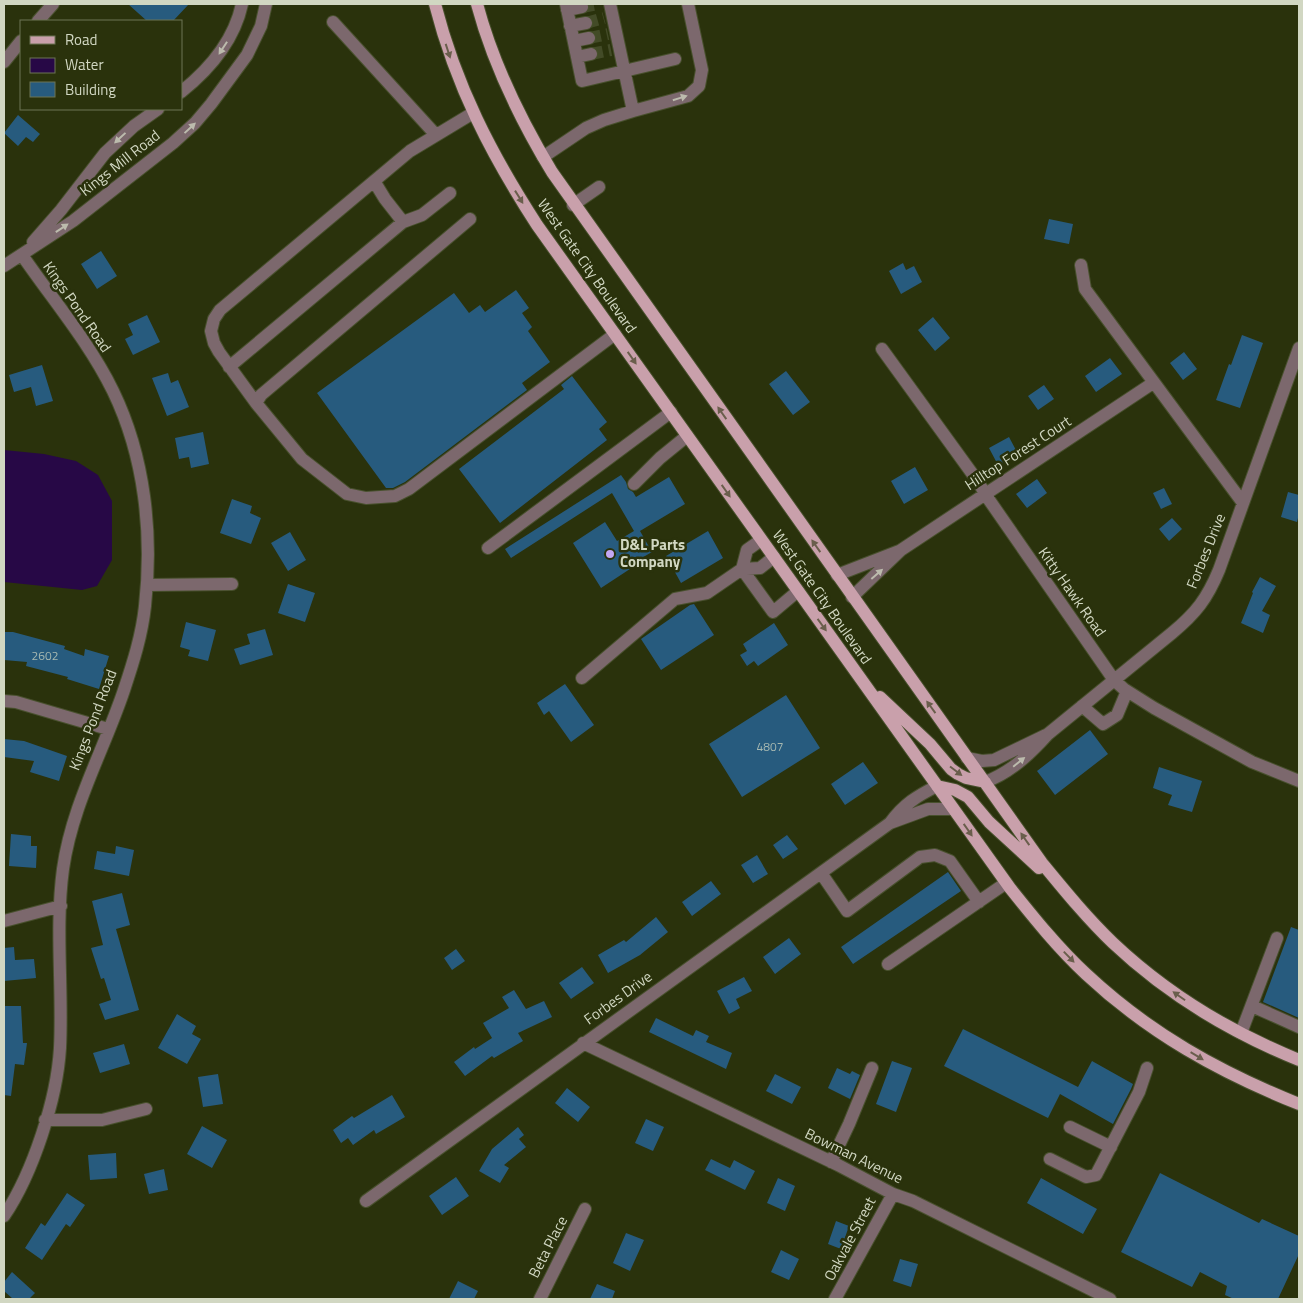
<svg xmlns="http://www.w3.org/2000/svg" width="1303" height="1303" font-family="'Titillium Web',sans-serif">
<style>
.water{fill:#270846}
.building{fill:#275b7e}
.lines{fill:none;stroke-linecap:round;stroke-linejoin:round}
.minor-tunnel{stroke:#434b27;stroke-width:12;stroke-dasharray:12 6;stroke-linecap:butt}
.minor-casing{stroke:#48502d;stroke-width:14}
.major-casing{stroke:#48502d;stroke-width:14}
.minor{stroke:#7c686d;stroke-width:12}
.major{stroke:#c9a0ab;stroke-width:12}
.oneway{fill:#bcbbad}
.oneway2{fill:#6a5e4c}
.poi-dot{fill:#c3a7f2;stroke:#2a320c;stroke-width:2}
.labels{text-anchor:middle;stroke-width:5;stroke-linejoin:round;paint-order:stroke}
.number-label{font-size:12px;fill:#a6b8b1}
.street-label{font-size:15px;fill:#d1d7c2;stroke:#2a320c}
.poi-label{font-size:15px;font-weight:bold;fill:#d1d7c2;stroke:#2a320c;text-anchor:start}
</style>
<rect width="100%" height="100%" fill="#2a320c"/>
<path class="water" d="M4,450L44,454L76,461L98,475L112,501V560L97,586L82,590L4,582Z"/>
<path class="building" d="M128,4H189L173,21H147Z
M18,115L40,134L33,142L26,137L18,146L4,133Z
M1049,219L1073,224L1069,244L1044,239Z
M101,251L117,276L97,289L81,264Z
M903,263L906,270L914,266L922,282L901,294L889,271Z
M516,290L529,308L522,313L532,327L528,331L550,362L522,383L527,390L405,482L393,488H386L317,393L454,293L469,313L480,305L485,312Z
M147,315L160,342L133,355L125,339L133,335L128,324Z
M933,317L950,338L935,351L918,330Z
M1242,335L1263,343L1240,408L1216,400L1229,364L1231,365Z
M1184,352L1197,369L1183,380L1170,363Z
M1110,358L1122,374L1096,392L1085,376Z
M42,365L53,401L36,406L31,387L14,392L9,375Z
M786,371L810,402L793,415L769,384Z
M168,373L171,383L178,380L189,407L167,416L152,378Z
M572,376L607,422L599,429L607,440L500,523L459,469L564,389L561,385Z
M1044,385L1054,399L1038,410L1028,396Z
M203,432L209,464L191,468L189,457L179,459L175,438Z
M1009,437L1018,454L998,465L989,448Z
M915,467L928,490L904,504L891,481Z
M621,475L626,482L628,489L633,492L636,497L669,477L685,504L640,531L652,552L631,564L633,567L601,588L573,543L605,522L617,541L634,531L612,493L511,558L505,549Z
M1037,479L1047,493L1027,508L1016,494Z
M1164,488L1172,504L1161,509L1153,493Z
M1288,492L1299,495V514L1297,522L1281,517Z
M232,499L252,506L250,513L261,518L251,544L220,533Z
M1172,518L1182,529L1169,541L1159,529Z
M708,531L723,558L681,583L666,556Z
M290,532L306,560L288,571L271,543Z
M1260,577L1276,586L1262,611L1270,615L1263,633L1241,623L1253,593L1252,592Z
M288,584L315,593L305,622L278,613Z
M694,604L714,635L661,670L641,639L690,605Z
M186,622L216,630L208,661L188,656L190,650L180,647Z
M774,623L788,645L758,666L754,661L747,666L740,655L747,651L743,644Z
M265,629L273,655L240,665L234,649L250,644L247,634Z
M4,632H13L65,646L64,649L84,656L85,649L109,656L99,689L67,679L68,677L26,666L27,662L4,660Z
M565,684L594,725L571,742L549,711L544,715L537,703Z
M786,695L820,748L742,797L709,744Z
M1090,730L1108,754L1055,795L1037,771Z
M4,739L24,741L67,756L59,781L30,772L34,761L4,757Z
M863,762L878,783L845,805L831,784Z
M1159,767L1202,781L1192,812L1168,805L1172,795L1153,788Z
M11,834L31,836V846H37L36,868L9,866Z
M787,835L798,849L783,859L773,845Z
M116,846L134,850L129,876L94,869L97,851L115,854Z
M757,855L768,874L753,883L741,865Z
M948,872L961,891L853,964L841,947Z
M711,881L721,894L692,916L682,902Z
M122,893L130,925L116,929L139,1010L105,1020L99,1004L111,1000L104,978L101,979L91,948L103,945L92,901Z
M656,917L668,932L640,955L608,973L598,955L624,940L626,942Z
M1291,927L1299,930V1018L1263,1002Z
M789,938L801,954L775,974L763,957Z
M14,947L15,960L34,959L36,978L4,981V948Z
M456,949L465,961L452,970L444,958Z
M582,967L594,983L571,999L559,983Z
M744,977L752,991L736,999L740,1008L729,1014L717,991Z
M514,990L526,1009L544,1001L552,1017L518,1033L523,1041L494,1058L492,1056L465,1076L454,1062L474,1047L475,1049L492,1038L483,1023L509,1008L502,997Z
M4,1006H21L23,1043H27L24,1065L15,1064L11,1096L4,1095Z
M177,1014L196,1026L192,1034L201,1039L187,1064L158,1048Z
M656,1018L693,1036L696,1030L709,1036L706,1042L732,1053L726,1069L649,1032Z
M963,1029L1078,1087L1092,1061L1133,1084L1131,1089L1113,1124L1060,1094L1048,1118L944,1066Z
M124,1044L130,1064L100,1073L93,1053Z
M892,1061L912,1068L896,1112L876,1104Z
M837,1068L850,1074L852,1071L860,1075L850,1099L828,1088Z
M218,1074L223,1104L203,1107L198,1077Z
M775,1074L801,1087L792,1104L766,1091Z
M567,1088L590,1107L578,1122L555,1103Z
M392,1095L405,1117L376,1134L374,1130L353,1145L348,1138L341,1143L333,1130L352,1116L354,1118Z
M646,1119L664,1127L653,1151L635,1143Z
M202,1126L227,1140L212,1168L187,1154Z
M518,1127L524,1135L519,1139L526,1147L504,1165L509,1168L500,1183L479,1171L492,1149Z
M116,1153L117,1178L90,1180L88,1155Z
M711,1159L730,1168L734,1160L755,1171L745,1190L705,1170Z
M164,1169L168,1190L149,1194L144,1174Z
M1160,1173L1259,1223L1262,1219L1299,1236V1254L1278,1299H1234L1225,1295L1227,1286L1200,1272L1192,1287L1121,1252Z
M456,1177L469,1196L442,1215L429,1196Z
M778,1178L795,1186L785,1211L767,1203Z
M1041,1178L1097,1209L1083,1234L1027,1203Z
M67,1193L85,1205L70,1227L66,1224L42,1260L25,1248L41,1223L45,1226Z
M836,1221L849,1226L841,1249L828,1244Z
M626,1233L644,1240L630,1271L613,1263Z
M781,1250L799,1259L789,1280L771,1272Z
M900,1259L918,1264L911,1287L893,1281Z
M12,1272L35,1293L29,1299H13L4,1291V1282Z
M458,1281L478,1291L474,1299H449Z
M597,1284L615,1291L612,1299H590Z"/>
<g class="lines">
<path class="minor-tunnel" d="M582,7L598,4
M586,23L604,18
M589,38L608,34
M591,54L611,50"/>
<g class="minor-casing">
<path id="minor" d="M566,4L582,81L675,59
M567,10L582,7
M38,21L53,4
M333,22L436,135
M570,26L586,23
M574,41L589,38
M577,57L591,54
M4,62L21,41
M181,92C210,69 234,41 242,4
M633,111L688,96L699,86L702,70L688,4
M473,113L410,151L220,310L214,319L211,331L214,343L219,352L256,403L302,459L347,494L366,498L395,496L409,489L615,334
M543,157L586,128L604,120L633,111L610,4
M573,205L599,187
M403,222L422,215L450,193
M33,242L61,210L105,153L134,126L158,109
M1081,265L1085,289L1243,503
M4,266L73,221L173,143L195,123L211,104L247,55L261,26L266,4
M882,349L979,483L985,494L1114,680L1124,689L1154,708L1252,762L1299,781
M229,367L403,222L385,199L374,181
M256,403L261,395L470,219
M634,484L660,458L687,436
M761,540L747,550L742,569L760,568L774,557
M488,548L671,412
M837,575L899,551
M147,585L232,584
M852,597L901,550L1153,383
M582,678L675,599L707,593L742,569L773,612L798,591
M4,701L16,702L108,729
M1082,706L1103,724L1117,715L1127,691
M967,758L982,761L994,760L1046,735
M985,782C1010,773 1030,754 1048,734L1172,633C1196,613 1207,599 1219,570L1299,348
M890,823L928,809H953
M821,873L847,911L920,857L935,855L950,861L979,902
M4,921L61,906
M888,964L1006,883
M1252,1006L1299,1027
M1241,1033L1277,938
M583,1043L838,1165L893,1194L913,1201L1110,1299
M45,1120H102L146,1109
M1070,1127L1111,1147
M1050,1159L1086,1177L1096,1175L1139,1092L1147,1068
M831,1162L849,1124L872,1068
M366,1201L890,823C904,804 917,796 937,786
M4,1216C33,1173 57,1099 60,1048C63,989 55,928 63,869C72,805 104,750 124,690C133,663 142,635 145,606C153,534 145,457 113,391C89,342 53,300 22,255
M540,1299L585,1209
M835,1299L893,1194"/>
</g>
<g class="major-casing">
<path id="major" d="M435,4C456,86 491,154 537,225L1010,888C1034,918 1058,948 1086,974C1149,1033 1219,1072 1299,1104
M477,4C493,64 520,119 552,172L1042,863C1065,891 1087,918 1113,943C1167,994 1230,1032 1299,1060
M880,697L930,744L951,769L958,774L966,778L985,782
M937,786L955,790L968,797L989,822L1039,868"/>
</g>
<use href="#minor" class="minor"/>
<use href="#major" class="major"/>
</g>
<defs><path id="oneway-solid" d="M-6-.8H1V-3.2L6.5 0L1 3.2V.8H-6Z" transform="scale(1.25)"/></defs>
<g class="oneway">
<use href="#oneway-solid" transform="translate(223 48) rotate(123)"/>
<use href="#oneway-solid" transform="translate(680 98) rotate(-17)"/>
<use href="#oneway-solid" transform="translate(190 128) rotate(-43)"/>
<use href="#oneway-solid" transform="translate(120 138) rotate(137)"/>
<use href="#oneway-solid" transform="translate(62 228) rotate(-34)"/>
<use href="#oneway-solid" transform="translate(877 574) rotate(-41)"/>
<use href="#oneway-solid" transform="translate(1019 762) rotate(-39)"/>
</g>
<g class="oneway2">
<use href="#oneway-solid" transform="translate(448 51) rotate(72)"/>
<use href="#oneway-solid" transform="translate(519 197) rotate(58)"/>
<use href="#oneway-solid" transform="translate(632 358) rotate(55)"/>
<use href="#oneway-solid" transform="translate(722 413) rotate(-125)"/>
<use href="#oneway-solid" transform="translate(726 491) rotate(55)"/>
<use href="#oneway-solid" transform="translate(816 546) rotate(-125)"/>
<use href="#oneway-solid" transform="translate(822 625) rotate(54)"/>
<use href="#oneway-solid" transform="translate(931 707) rotate(-126)"/>
<use href="#oneway-solid" transform="translate(956 771) rotate(37)"/>
<use href="#oneway-solid" transform="translate(968 830) rotate(55)"/>
<use href="#oneway-solid" transform="translate(1025 839) rotate(-125)"/>
<use href="#oneway-solid" transform="translate(1069 957) rotate(46)"/>
<use href="#oneway-solid" transform="translate(1179 996) rotate(-145)"/>
<use href="#oneway-solid" transform="translate(1197 1056) rotate(31)"/>
</g>
<circle class="poi-dot" cx="610" cy="554" r="5"/>
<g class="labels">
<g class="number-label">
<text x="45" y="660">2602</text>
<text x="770" y="751">4807</text>
</g>
<g class="street-label">
<text transform="translate(120 163) rotate(-38)" y="5">Kings Mill Road</text>
<text transform="translate(587 266) rotate(55)" y="5">West Gate City Boulevard</text>
<text transform="translate(77 307) rotate(55)" y="5">Kings Pond Road</text>
<text transform="translate(1018 453) rotate(-33)" y="5">Hilltop Forest Court</text>
<text transform="translate(1206 551) rotate(-68)" y="5">Forbes Drive</text>
<text transform="translate(1072 592) rotate(55)" y="5">Kitty Hawk Road</text>
<text transform="translate(822 597) rotate(55)" y="5">West Gate City Boulevard</text>
<text transform="translate(93 720) rotate(-69)" y="5">Kings Pond Road</text>
<text transform="translate(618 998) rotate(-36)" y="5">Forbes Drive</text>
<text transform="translate(854 1156) rotate(26)" y="5">Bowman Avenue</text>
<text transform="translate(850 1239) rotate(-62)" y="5">Oakvale Street</text>
<text transform="translate(548 1247) rotate(-63)" y="5">Beta Place</text>
</g>
<g class="poi-label">
<text x="620" y="550">D&amp;L Parts<tspan x="620" dy="17">Company</tspan></text>
</g>
</g>
<rect width="1303" height="1303" fill="none" stroke="#d1d7c2" stroke-width="10"/>
<rect x="20" y="20" width="162" height="90" fill="#2a320c" stroke="#6d7455"/>
<rect x="30" y="36" width="25" height="8" fill="#c9a0ab" stroke="#6d7455"/>
<text x="65" y="45" font-size="15" fill="#d1d7c2">Road</text>
<rect x="30" y="58" width="25" height="15" fill="#270846" stroke="#6d7455"/>
<text x="65" y="70" font-size="15" fill="#d1d7c2">Water</text>
<rect x="30" y="82" width="25" height="15" fill="#275b7e" stroke="#6d7455"/>
<text x="65" y="95" font-size="15" fill="#d1d7c2">Building</text>
</svg>
